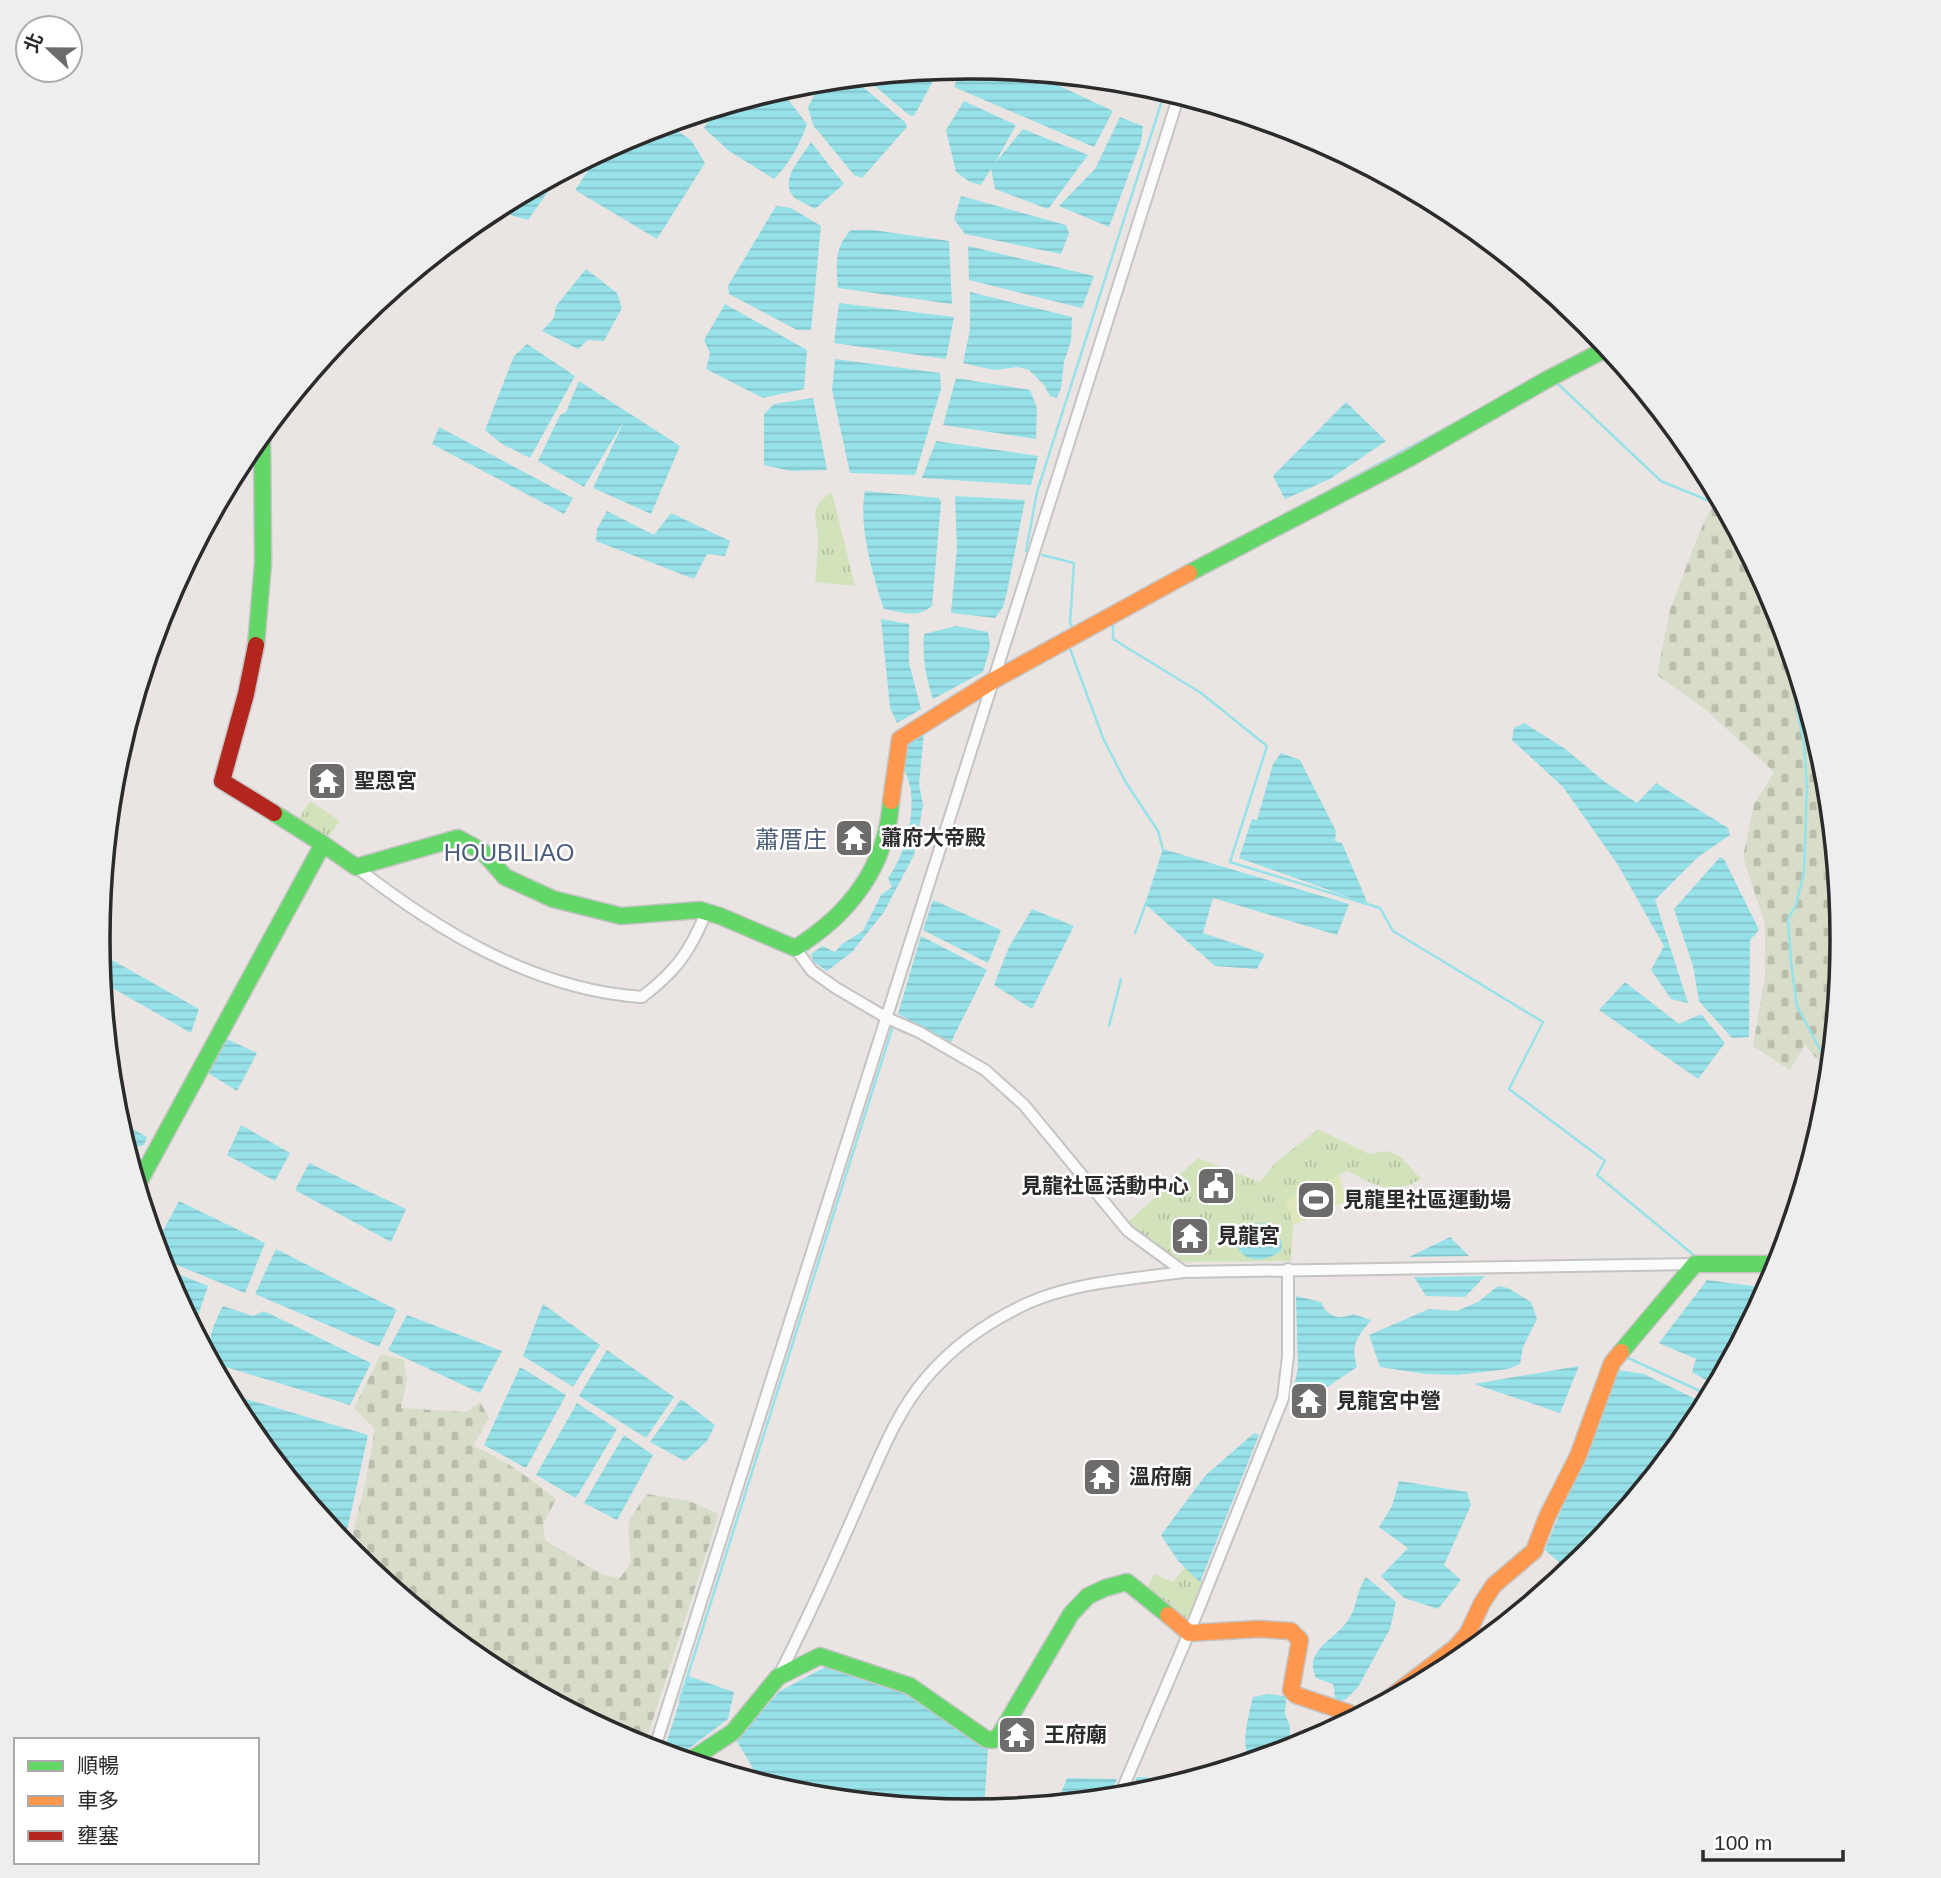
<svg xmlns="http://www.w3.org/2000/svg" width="1941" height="1878" font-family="Helvetica,'Noto Sans TC',sans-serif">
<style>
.cemetery{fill:url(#cemetery-stones)}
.park{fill:url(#park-tufts)}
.pitch{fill:#dde7b9}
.water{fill:url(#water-rules)}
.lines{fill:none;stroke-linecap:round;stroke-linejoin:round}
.stream{stroke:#97e1e9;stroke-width:2.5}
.street-casing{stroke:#c5c4c4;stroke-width:14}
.fast-casing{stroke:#c5c4c4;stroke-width:19}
.slow-casing{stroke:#c5c4c4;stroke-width:19}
.jam-casing{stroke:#c5c4c4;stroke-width:19}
.street{stroke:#fcfbfb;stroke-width:10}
.fast{stroke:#63d668;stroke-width:16}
.slow{stroke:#ff974d;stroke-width:16}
.jam{stroke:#b3261e;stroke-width:16}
.labels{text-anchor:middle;stroke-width:5;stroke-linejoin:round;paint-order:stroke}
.poi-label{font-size:21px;font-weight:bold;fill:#2b2b2b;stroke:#fff;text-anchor:start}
.quarter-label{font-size:24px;fill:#4c5c7b;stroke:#fff}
.rim{fill:none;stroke:#2b2b2b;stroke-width:3.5}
</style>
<defs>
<pattern id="cemetery-stones" width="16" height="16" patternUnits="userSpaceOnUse" patternTransform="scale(1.75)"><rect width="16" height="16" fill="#d8ddc9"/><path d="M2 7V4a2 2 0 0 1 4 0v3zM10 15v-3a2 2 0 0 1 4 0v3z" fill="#babead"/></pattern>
<pattern id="park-tufts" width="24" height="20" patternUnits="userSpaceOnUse" patternTransform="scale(1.75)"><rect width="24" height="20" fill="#d2e3bc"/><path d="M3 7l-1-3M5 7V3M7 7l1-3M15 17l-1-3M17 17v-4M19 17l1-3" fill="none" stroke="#b4c3a2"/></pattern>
<pattern id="water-rules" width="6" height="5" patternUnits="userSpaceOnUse" patternTransform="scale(1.75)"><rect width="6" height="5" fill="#97e1e9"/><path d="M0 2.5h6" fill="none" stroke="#82c1c8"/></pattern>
</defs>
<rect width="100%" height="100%" fill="#eae5e2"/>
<path class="cemetery" d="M1716,497L1720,500L1777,605L1826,769L1843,939L1830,1074L1805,1045L1790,1070L1753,1046L1765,976V924L1743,857L1754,804L1774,772L1706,710L1657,675L1670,610L1697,538Z
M381,1354L404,1360L407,1380L401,1408L466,1412L480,1402L489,1418L473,1446C504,1459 530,1478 556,1499L543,1525L545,1540L603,1575L620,1578L631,1563L628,1528L630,1518L647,1494L689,1501L719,1514L644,1747L485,1664L353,1556L329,1525L352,1537L366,1480L375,1429L354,1408Z"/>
<path class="park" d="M832,492L855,586L815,582C816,569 818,555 818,542C818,517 806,509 832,492Z
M310,801L340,821L323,844L294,826Z
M1318,1129L1369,1154L1387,1151L1401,1157L1421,1179C1391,1196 1376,1185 1347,1171L1287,1200L1293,1225L1291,1261L1172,1262L1134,1231L1127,1223L1198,1158L1260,1182L1275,1163Z
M1185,1567L1208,1586L1189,1633L1144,1594L1154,1574L1173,1582Z"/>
<path class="pitch" d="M1339,1175L1346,1201L1293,1225L1286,1200Z"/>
<path class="water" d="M961,67L1032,73L1113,111L1094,147L954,87Z
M939,70L914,116L909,115L864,77Z
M852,78L905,122L907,127L862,178L854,175L813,125L808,107L822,81Z
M780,89L807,124C800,145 789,164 774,179L729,151L704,128L716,109Z
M964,101L1016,125L995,163L1023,129L1088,155L1048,209L995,189L991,169L981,185L970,182L956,172L946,130Z
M1120,117L1143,126L1141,142L1109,227L1059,206L1095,169Z
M667,124L691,140L705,163L657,239L575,190L601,152L637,133Z
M811,142L844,184L815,209C809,205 800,202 795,198C777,182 802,157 811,142Z
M561,173L528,220L513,216L498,207Z
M961,196L1066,225L1069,233L1061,254L965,234L954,219Z
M776,206L791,208L821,226L811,330H797L729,294L728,286Z
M851,230H873L949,241L952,304L838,288C836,266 834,247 851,230Z
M968,246L1094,276L1082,308L969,280Z
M586,269L617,293L622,308L604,341L588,340L578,349L542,331L554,318L556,306Z
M970,292L1072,317L1071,341L1064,362L1061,388L1057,398L1050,396L1044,385L1029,370L1018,367L994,370L963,363L970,330Z
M839,303L954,317L946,359L834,343Z
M725,304L807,350L804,389L763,398L706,369L710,353L704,340Z
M527,344L575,376L530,458L502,444L485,430L514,356Z
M835,359L940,373L941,389L915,475L850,473L832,390Z
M956,378L1030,390L1037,408L1036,439L943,425Z
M579,381L680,446L651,514L593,488L624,421L584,487L538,461L560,415L566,412Z
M813,398L827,470L791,471L764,465V414L774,404Z
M1346,402L1386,441L1330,479L1285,499L1273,476Z
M439,427L573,498L564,514L432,444Z
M936,441L1038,456L1031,485L922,478Z
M865,491L939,498L941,502L932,606C916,619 903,612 884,609C873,577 858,524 865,491Z
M955,496L1025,500L1007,592L1003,607L995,618L951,613L957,548Z
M607,511L654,535L671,513L730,541L725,556L707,554L694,579L596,541L597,529Z
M881,619L909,624V663L921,709L897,723L890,708Z
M956,626L988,632L990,647L983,672L933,699C926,677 922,658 924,634Z
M1524,723L1564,748L1605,782L1637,803L1656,783L1728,828L1730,835L1698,857L1655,900L1688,1003L1671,999L1651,970L1664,946L1618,865L1563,787L1512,740L1514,728Z
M924,733L919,784L923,805L914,855L884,912L852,952L827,971L814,962L811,954L822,946L835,952L842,944L863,931L881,895L892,887L888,878C908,852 923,791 900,764L909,741Z
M1281,753L1300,760L1336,831L1335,841L1342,843L1368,904L1239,858L1252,819L1257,820L1273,764Z
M1163,849L1349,904L1337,935L1213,898L1203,933L1265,954L1257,969L1215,966L1145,904Z
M1720,857L1724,859L1759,930L1750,940L1749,1037L1732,1038L1699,1001L1693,966L1674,909Z
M933,900L1001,930L988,963L923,930Z
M1032,909L1074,926L1032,1009L994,985L1009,947Z
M921,936L987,970L951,1042L898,1014Z
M112,960L199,1009L191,1033L102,982L101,974Z
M1625,982L1679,1024L1701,1014L1725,1043L1698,1079L1599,1010Z
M227,1039L257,1053L237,1091L208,1073Z
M118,1121L147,1137L144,1145L127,1149Z
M241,1125L290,1153L275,1181L227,1155Z
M309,1163L406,1209L391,1242L295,1190Z
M179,1201L265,1243L245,1293L160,1258L156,1244Z
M1266,1223L1282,1241L1281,1251C1266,1261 1246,1265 1237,1246L1240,1234L1252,1224Z
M1450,1237L1469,1256L1409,1257Z
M276,1249L397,1310L379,1347L255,1294Z
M163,1268L208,1286L194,1328L164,1273Z
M1485,1276L1465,1297L1426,1296L1414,1277Z
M1707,1280L1768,1288L1716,1386L1692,1372L1696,1359L1659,1343Z
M1498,1286L1508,1288L1531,1302L1537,1319L1523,1347L1520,1364L1508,1369L1457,1375L1426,1374L1380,1367L1369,1335L1429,1309L1457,1311L1478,1302Z
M1296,1296L1321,1302C1327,1317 1339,1320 1353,1314L1371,1320C1357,1338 1350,1344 1357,1367L1305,1402L1293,1391L1298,1368Z
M543,1304L600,1345L573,1387L523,1356Z
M223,1306L253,1316L264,1311L371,1363L350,1405L213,1363C203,1346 215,1322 223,1306Z
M407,1315L502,1351L480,1393L388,1350Z
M607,1350L674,1397L646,1438L579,1396Z
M1579,1366L1560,1413L1474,1384Z
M520,1367L566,1395L526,1468L484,1445Z
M1618,1370L1644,1374L1706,1404L1696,1424L1587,1556L1569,1571L1545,1550C1568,1489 1600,1432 1618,1370Z
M236,1396L368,1435L346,1535L328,1525L245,1423L234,1403Z
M681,1399L715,1425L707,1441L685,1461L650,1442Z
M577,1403L617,1429L576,1498L536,1475Z
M1254,1433L1259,1435L1200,1582L1178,1561L1161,1535L1205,1476Z
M624,1435L653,1455L617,1520L584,1503Z
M1399,1481L1467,1492L1471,1505L1444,1565L1461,1580L1438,1609L1404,1598L1381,1576L1408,1548L1379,1527L1392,1506Z
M1366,1577L1396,1602L1390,1629L1358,1687L1346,1699L1336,1702L1333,1684L1316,1678C1313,1671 1311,1664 1315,1656C1322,1642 1340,1633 1349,1619C1357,1606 1357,1589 1366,1577Z
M829,1665L892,1685L941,1712L988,1747L984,1810L970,1811L800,1795L762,1783L736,1740L780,1691Z
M688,1676L734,1692L728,1719L679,1756L664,1750Z
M1268,1694L1285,1696C1287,1703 1285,1707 1285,1713C1286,1719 1290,1723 1290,1729C1291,1753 1267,1756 1249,1762C1241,1741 1248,1718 1253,1697Z
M1137,1777C1150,1777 1156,1777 1161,1789L1130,1796Z
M1067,1778L1117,1779L1109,1798L1057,1803Z"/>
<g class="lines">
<path class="stream" d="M1557,383L1661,481L1724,507
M1276,519L1477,411
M1026,551L1037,492L1165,91
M1042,555L1074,563L1070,623L1073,628L1075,627
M1113,624V639L1201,693L1267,746L1230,862L1380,908L1393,931L1543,1022L1509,1089L1605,1161L1597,1175L1696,1257
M1787,640V654L1804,745L1807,786L1804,872L1796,905L1788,919L1791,962L1797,1006L1823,1055L1831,1062
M1067,647L1069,646L1103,738L1125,781L1158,831L1163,850
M1135,933L1146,903
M1109,1026L1121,979
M1626,1357L1711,1396
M680,1700L892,1029
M663,1753L666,1743"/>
<g class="street-casing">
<path id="street" d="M356,867C438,931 535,990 642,997C676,971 689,953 706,913
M795,948L812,971L836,988L887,1018L919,1032L985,1070L1024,1105L1128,1231L1184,1272
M778,1677C809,1617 836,1556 863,1494C881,1454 897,1412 926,1378C954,1345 989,1321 1028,1303C1076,1282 1132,1279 1184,1272L1695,1264
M654,1750L1179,95
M1119,1797L1189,1633L1283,1398L1288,1356V1269"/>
</g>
<g class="fast-casing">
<path id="fast" d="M1189,573L1408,459L1548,379L1608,348
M256,645L263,563L262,433
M323,844L356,867L458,838L483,852L505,877L553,899L621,916L700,910L720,916L795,948C849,915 887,866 891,801
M138,1184L323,844L274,813
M1621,1352L1695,1264H1779
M689,1761L733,1732L778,1677L820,1656L910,1686L986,1739L993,1740L999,1736L1071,1614L1088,1596L1105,1588L1127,1582L1168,1615"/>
</g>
<g class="slow-casing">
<path id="slow" d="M891,801L900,739L994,680L1189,573
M1168,1615L1189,1633L1258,1629L1291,1631L1300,1640L1291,1690L1296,1695L1358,1716
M1380,1705L1456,1647L1468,1633L1482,1603L1494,1585L1534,1551L1547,1517L1578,1456L1612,1363L1621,1352"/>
</g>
<g class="jam-casing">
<path id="jam" d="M256,645L246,694L222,781L274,813"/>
</g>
<use href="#street" class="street"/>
<use href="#fast" class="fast"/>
<use href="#slow" class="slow"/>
<use href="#jam" class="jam"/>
</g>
<defs>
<g id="temple-square" transform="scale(2.0125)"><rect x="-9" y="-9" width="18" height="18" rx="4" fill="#6e6c6b" stroke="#fff"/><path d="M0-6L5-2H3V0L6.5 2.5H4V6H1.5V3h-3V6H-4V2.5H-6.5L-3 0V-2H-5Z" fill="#fff"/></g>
<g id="civic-square" transform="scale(2.0125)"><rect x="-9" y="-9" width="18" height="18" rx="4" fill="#6e6c6b" stroke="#fff"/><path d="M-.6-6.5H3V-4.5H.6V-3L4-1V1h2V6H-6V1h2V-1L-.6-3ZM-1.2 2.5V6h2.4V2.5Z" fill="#fff"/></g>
<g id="stadium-square" transform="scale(2.0125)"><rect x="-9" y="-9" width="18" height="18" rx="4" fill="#6e6c6b" stroke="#fff"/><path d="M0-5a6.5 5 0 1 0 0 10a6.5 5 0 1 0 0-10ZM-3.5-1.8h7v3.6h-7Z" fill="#fff"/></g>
</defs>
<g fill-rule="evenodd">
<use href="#temple-square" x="327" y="781"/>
<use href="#temple-square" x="854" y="838"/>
<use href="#civic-square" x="1216" y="1186"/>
<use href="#stadium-square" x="1316" y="1200"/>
<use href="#temple-square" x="1190" y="1236"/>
<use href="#temple-square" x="1309" y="1401"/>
<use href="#temple-square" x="1102" y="1477"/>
<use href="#temple-square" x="1017" y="1735"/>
</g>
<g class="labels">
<g class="poi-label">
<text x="354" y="788">聖恩宮</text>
<text x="881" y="845">蕭府大帝殿</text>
<text x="1189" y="1193" text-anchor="end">見龍社區活動中心</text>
<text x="1343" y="1207">見龍里社區運動場</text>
<text x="1217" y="1243">見龍宮</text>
<text x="1336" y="1408">見龍宮中營</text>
<text x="1129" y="1484">溫府廟</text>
<text x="1044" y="1742">王府廟</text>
</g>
<g class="quarter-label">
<text x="791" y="848">蕭厝庄</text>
<text x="509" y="861">HOUBILIAO</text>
</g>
</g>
<path d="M0 0H1941V1878H0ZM110 939a860 860 0 1 1 1720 0a860 860 0 1 1-1720 0Z" fill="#eee" fill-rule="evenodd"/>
<path class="rim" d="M110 939a860 860 0 1 1 1720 0a860 860 0 1 1-1720 0Z"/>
<rect x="14" y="1738" width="245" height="126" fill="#ffffff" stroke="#aaaaaa" stroke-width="2"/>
<rect x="28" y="1761" width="35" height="10" fill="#63d668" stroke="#aaaaaa" stroke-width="2"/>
<text x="77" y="1773" font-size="21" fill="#2b2b2b">順暢</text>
<rect x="28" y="1796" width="35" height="10" fill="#ff974d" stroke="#aaaaaa" stroke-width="2"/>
<text x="77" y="1808" font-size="21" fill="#2b2b2b">車多</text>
<rect x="28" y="1831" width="35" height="10" fill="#b3261e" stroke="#aaaaaa" stroke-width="2"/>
<text x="77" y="1843" font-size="21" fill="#2b2b2b">壅塞</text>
<g transform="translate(49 49) rotate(292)"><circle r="33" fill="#ffffff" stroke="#aaaaaa" stroke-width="2"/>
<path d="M0-5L12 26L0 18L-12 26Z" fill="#6e6c6b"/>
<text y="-10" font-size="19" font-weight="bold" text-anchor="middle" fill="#2b2b2b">北</text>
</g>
<path d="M1703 1850v10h140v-10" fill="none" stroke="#2b2b2b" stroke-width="3.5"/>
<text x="1714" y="1850" font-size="21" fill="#2b2b2b" stroke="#ffffff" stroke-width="5" paint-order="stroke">100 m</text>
</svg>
